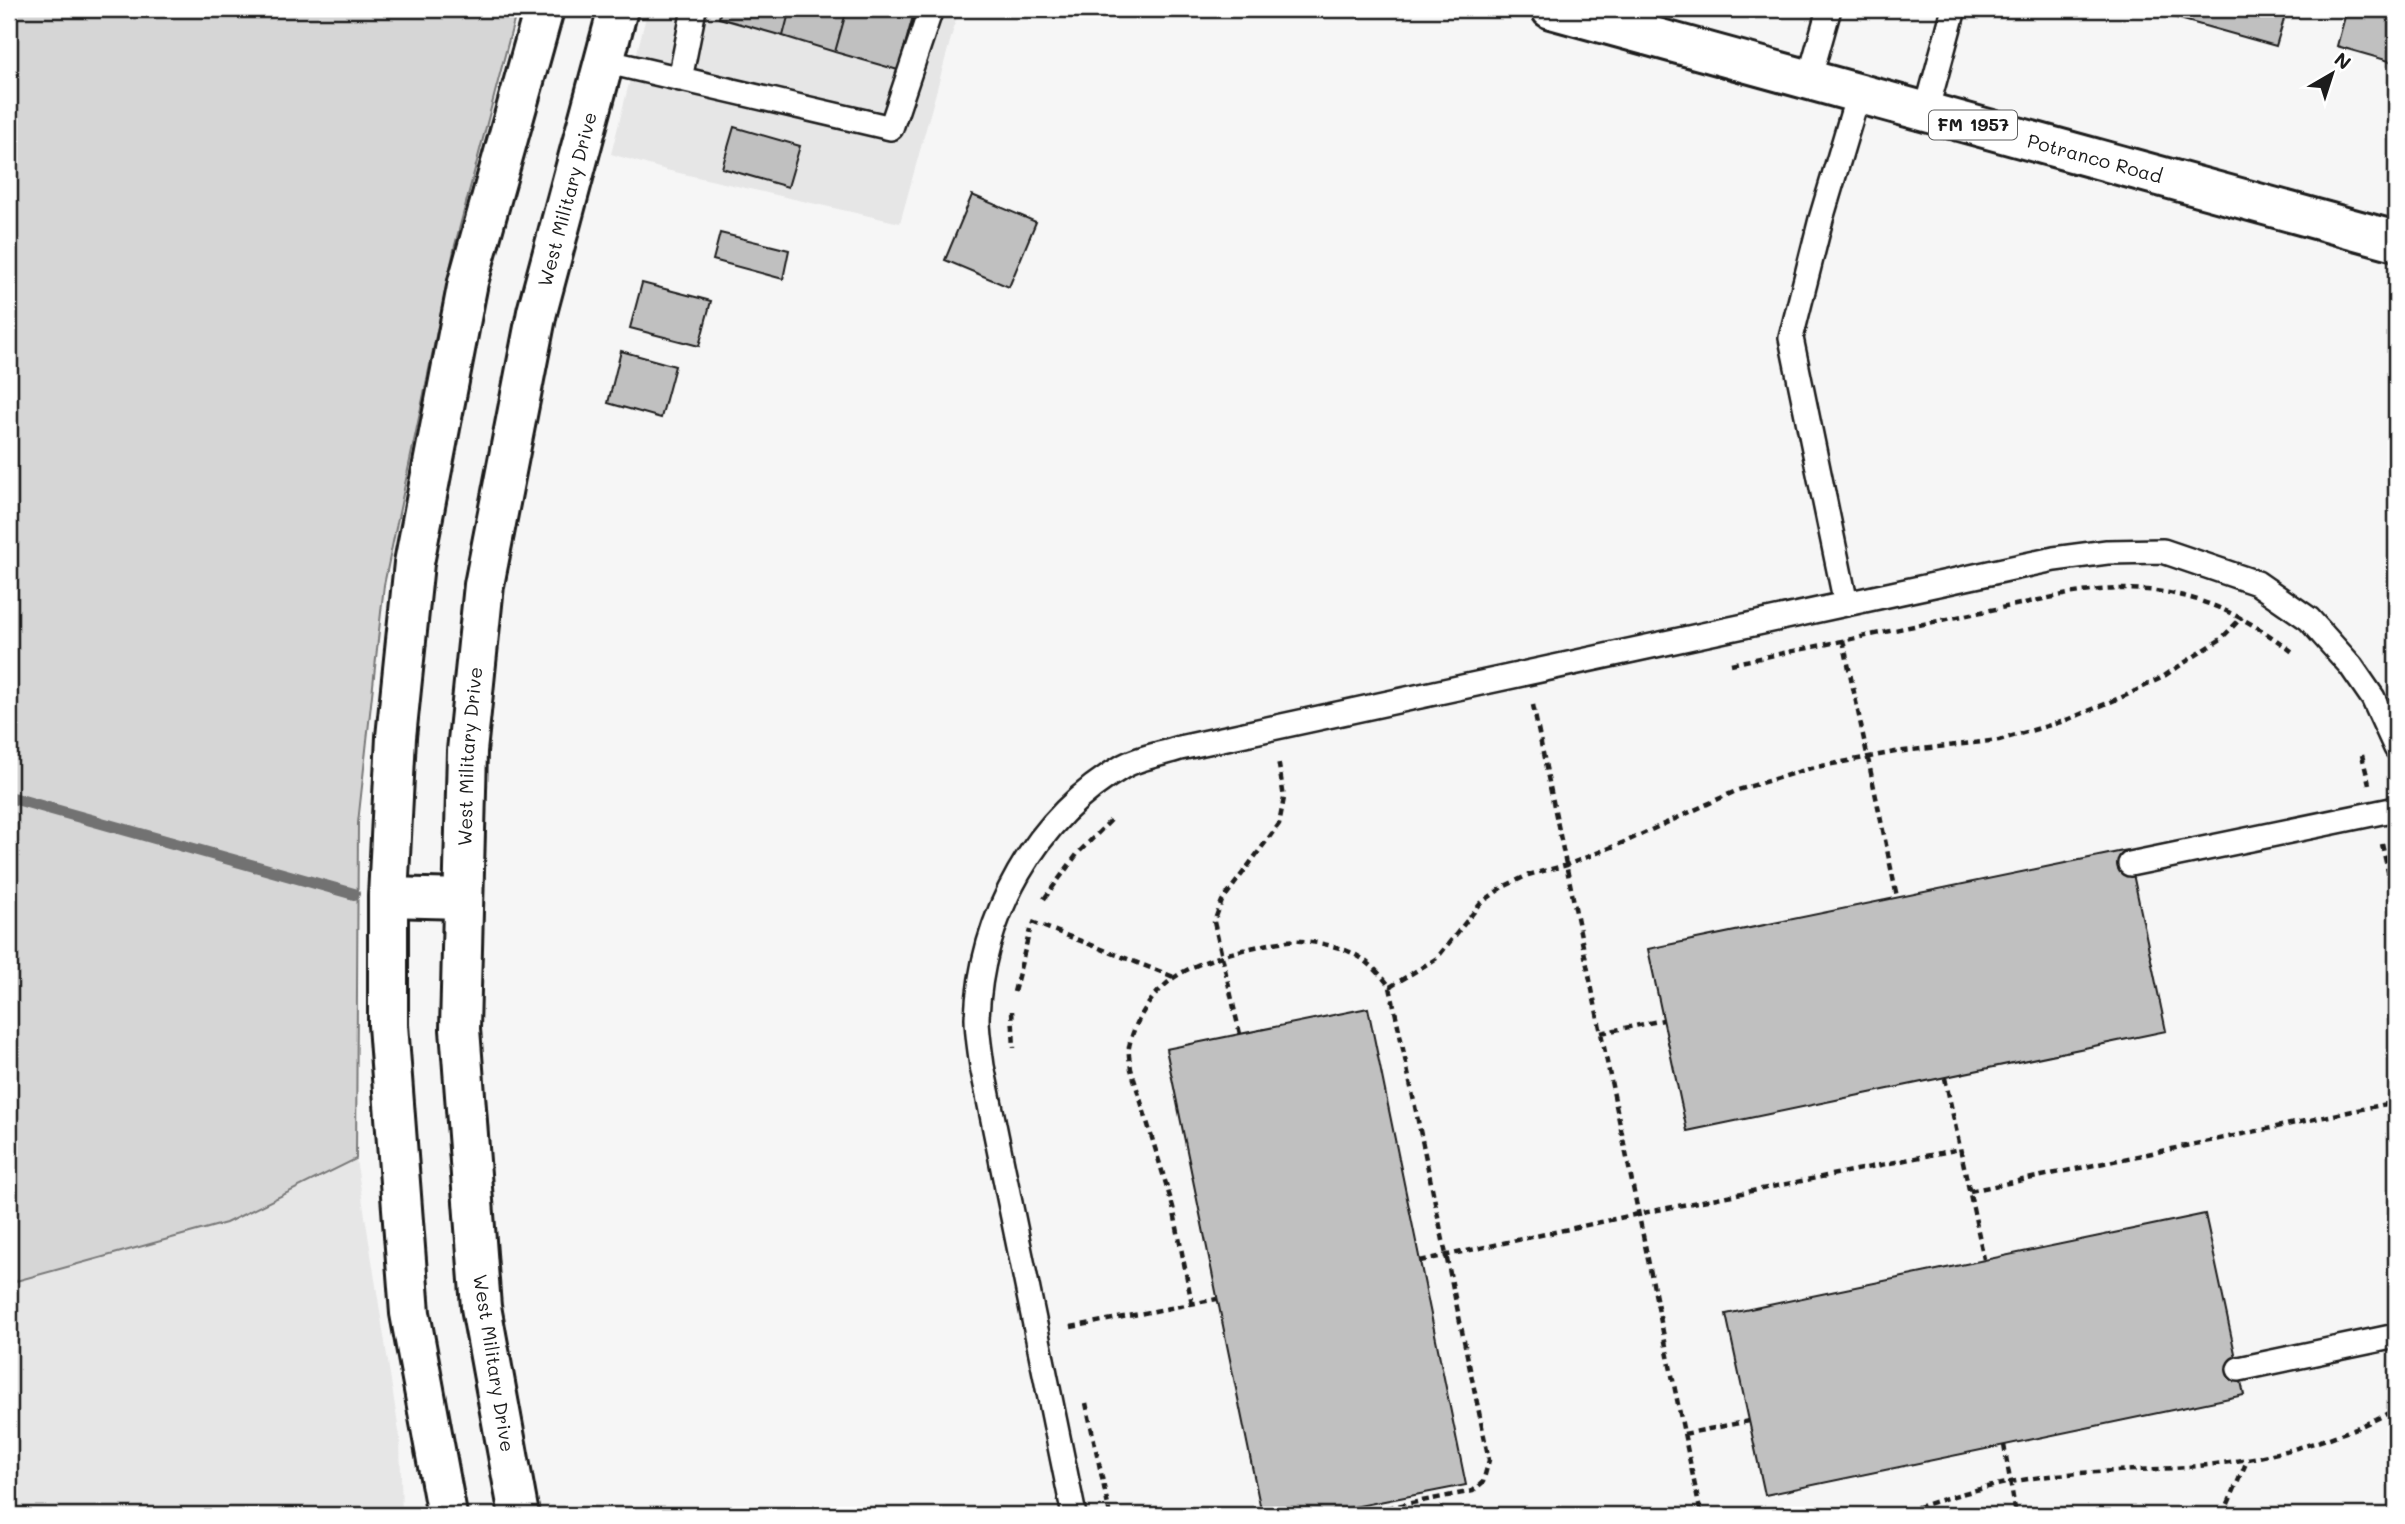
<svg xmlns="http://www.w3.org/2000/svg" width="2405" height="1524" font-family="Mali,sans-serif">
<style>
.built{fill:#e6e6e6}
.green{fill:#d6d6d6;stroke:#797979;stroke-width:2}
.lines{fill:none;stroke-linecap:round;stroke-linejoin:round}
.stream{stroke:#727272;stroke-width:12}
.building{fill:#c0c0c0;stroke:#1c1c1c;stroke-width:2}
.lane-casing{stroke:#1c1c1c;stroke-width:28}
.secondary-casing{stroke:#1c1c1c;stroke-width:44}
.primary-casing{stroke:#1c1c1c;stroke-width:44}
.path{stroke:#1c1c1c;stroke-width:4.5;stroke-dasharray:7 5;stroke-linecap:butt}
.lane{stroke:#fff;stroke-width:23}
.secondary{stroke:#fff;stroke-width:38}
.primary{stroke:#fff;stroke-width:38}
.labels{text-anchor:middle;stroke-width:7;stroke-linejoin:round;paint-order:stroke}
.shield{fill:#fff;stroke:#606060;stroke-width:2}
.shield-label{font-size:18px;font-weight:bold;fill:#1c1c1c}
.street-label{font-size:19px;fill:#1c1c1c;stroke:#fff}
</style>
<rect width="100%" height="100%" fill="#f6f6f6"/>
<filter id="ink" filterUnits="userSpaceOnUse"><feTurbulence type="fractalNoise" baseFrequency=".0143" numOctaves="2"/><feDisplacementMap in="SourceGraphic" scale="14" xChannelSelector="R" yChannelSelector="G"/><feConvolveMatrix kernelMatrix="1 2 1 2 8 2 1 2 1" color-interpolation-filters="sRGB"/></filter>
<g filter="url(#ink)">
<path class="built" d="M648,9H959L900,223L666,170L611,154Z
M356,1159L400,1438L402,1515H9V1257Z"/>
<path class="green" d="M9,9H517L455,245L384,585L358,823L356,1159L226,1223L9,1283Z"/>
<g class="lines">
<path class="stream" d="M9,797L354,894"/>
</g>
<path class="building" d="M721,9H790L783,36L719,18Z
M790,9H847L835,52L783,36Z
M847,9H915L898,70L835,52Z
M2144,9H2287L2276,46Z
M2347,9H2396V63L2337,46Z
M734,127L800,146L788,187L722,168Z
M972,195L1036,222L1009,287L945,260Z
M720,233L789,250L783,279L713,260Z
M642,283L711,301L699,346L630,328Z
M621,351L675,366L661,418L608,403Z
M2128,850L2166,1031L1687,1131L1648,949Z
M1368,1008L1466,1485L1313,1515H1262L1166,1049Z
M2205,1214L2244,1395L1765,1495L1726,1314Z"/>
<g class="lines">
<g class="lane-casing">
<path id="lane" d="M604,61L891,128L931,9
M680,79L694,9
M1809,80L1829,9
M1858,95L1821,219L1791,338L1846,604L2054,559L2107,552L2163,551L2257,583L2309,619L2351,666L2373,698L2396,748
M1926,112L1954,9
M2130,864L2396,809
M2239,1369L2396,1336
M1074,1515L982,1066C980,1050 977,1034 977,1018C981,916 1035,817 1124,766C1140,757 1163,754 1180,748L1846,604"/>
</g>
<g class="secondary-casing">
<g id="secondary">
<path d="M388,897L463,899"/>
<path d="M447,1515L410,1313L388,1025V897L396,737L414,563L468,282L544,9"/>
<path id="s1" d="M519,1515L481,1307L460,1029L467,751L484,585L537,312L618,9"/>
</g>
</g>
<g class="primary-casing">
<g id="primary">
<path id="s2" d="M1551,9L2396,241"/>
</g>
</g>
<path class="path" d="M1843,640L1897,897
M1731,664L2068,594C2159,579 2222,598 2294,653
M1533,705L1701,1515
M2362,755L2369,784
M2382,844L2396,908
M1044,899L1078,853L1111,820
M1032,922L1174,977
M1390,987L1437,958L1481,903L1503,887L1528,875L1567,865L1627,841L1738,790L1811,768L1895,752L1999,740L2064,721L2127,695L2161,678L2221,639L2242,617
M1014,992L1030,930
M1012,1011L1014,1048
M1601,1033L1663,1020
M1240,1034L1214,922L1222,901L1279,824L1284,798L1278,759
M1945,1078L1984,1259
M1970,1191L2396,1102
M1420,1261L1638,1214L1960,1149
M1192,1304L1173,1207L1131,1069C1130,1062 1128,1054 1129,1047C1134,1021 1153,992 1175,977C1200,959 1257,945 1287,941C1302,939 1336,945 1350,952C1366,959 1380,973 1390,987L1489,1460L1483,1482L1473,1491L1371,1511L1367,1515
M1071,1327L1217,1299
M1086,1403L1110,1515
M1684,1434L1749,1421
M2004,1445L2016,1515
M1894,1515C1944,1498 1997,1482 2049,1476C2098,1470 2148,1471 2198,1466C2266,1459 2335,1442 2396,1409
M2223,1515L2247,1461"/>
<use href="#lane" class="lane"/>
<use href="#secondary" class="secondary"/>
<use href="#primary" class="primary"/>
</g>
</g>
<g class="labels">
<rect class="shield" x="1929" y="110.5" width="88" height="29" rx="5"/>
<g class="shield-label">
<text x="1973" y="131">FM 1957</text>
</g>
<g class="street-label">
<text dy="7" stroke="none"><textPath href="#s2" startOffset="564">Potranco Road</textPath></text>
<text dy="7" stroke="none"><textPath href="#s1" startOffset="1330">West Military Drive</textPath></text>
<text dy="7" stroke="none"><textPath href="#s1" startOffset="763">West Military Drive</textPath></text>
<text transform="translate(494 1363) rotate(81)" y="7">West Military Drive</text>
</g>
</g>
<rect width="2405" height="1524" fill="none" stroke="#fff" stroke-width="35"/>
<rect x="18" y="18" width="2370" height="1489" fill="none" stroke="#1c1c1c" stroke-width="2.5" filter="url(#ink)"/>
<g transform="translate(2332 74) rotate(39)" stroke="#ffffff" stroke-width="5" paint-order="stroke">
<path d="M0-5L12 26L0 18L-12 26Z" fill="#1c1c1c"/>
<text y="-10" font-size="19" font-weight="bold" text-anchor="middle" fill="#1c1c1c">N</text>
</g>
</svg>
